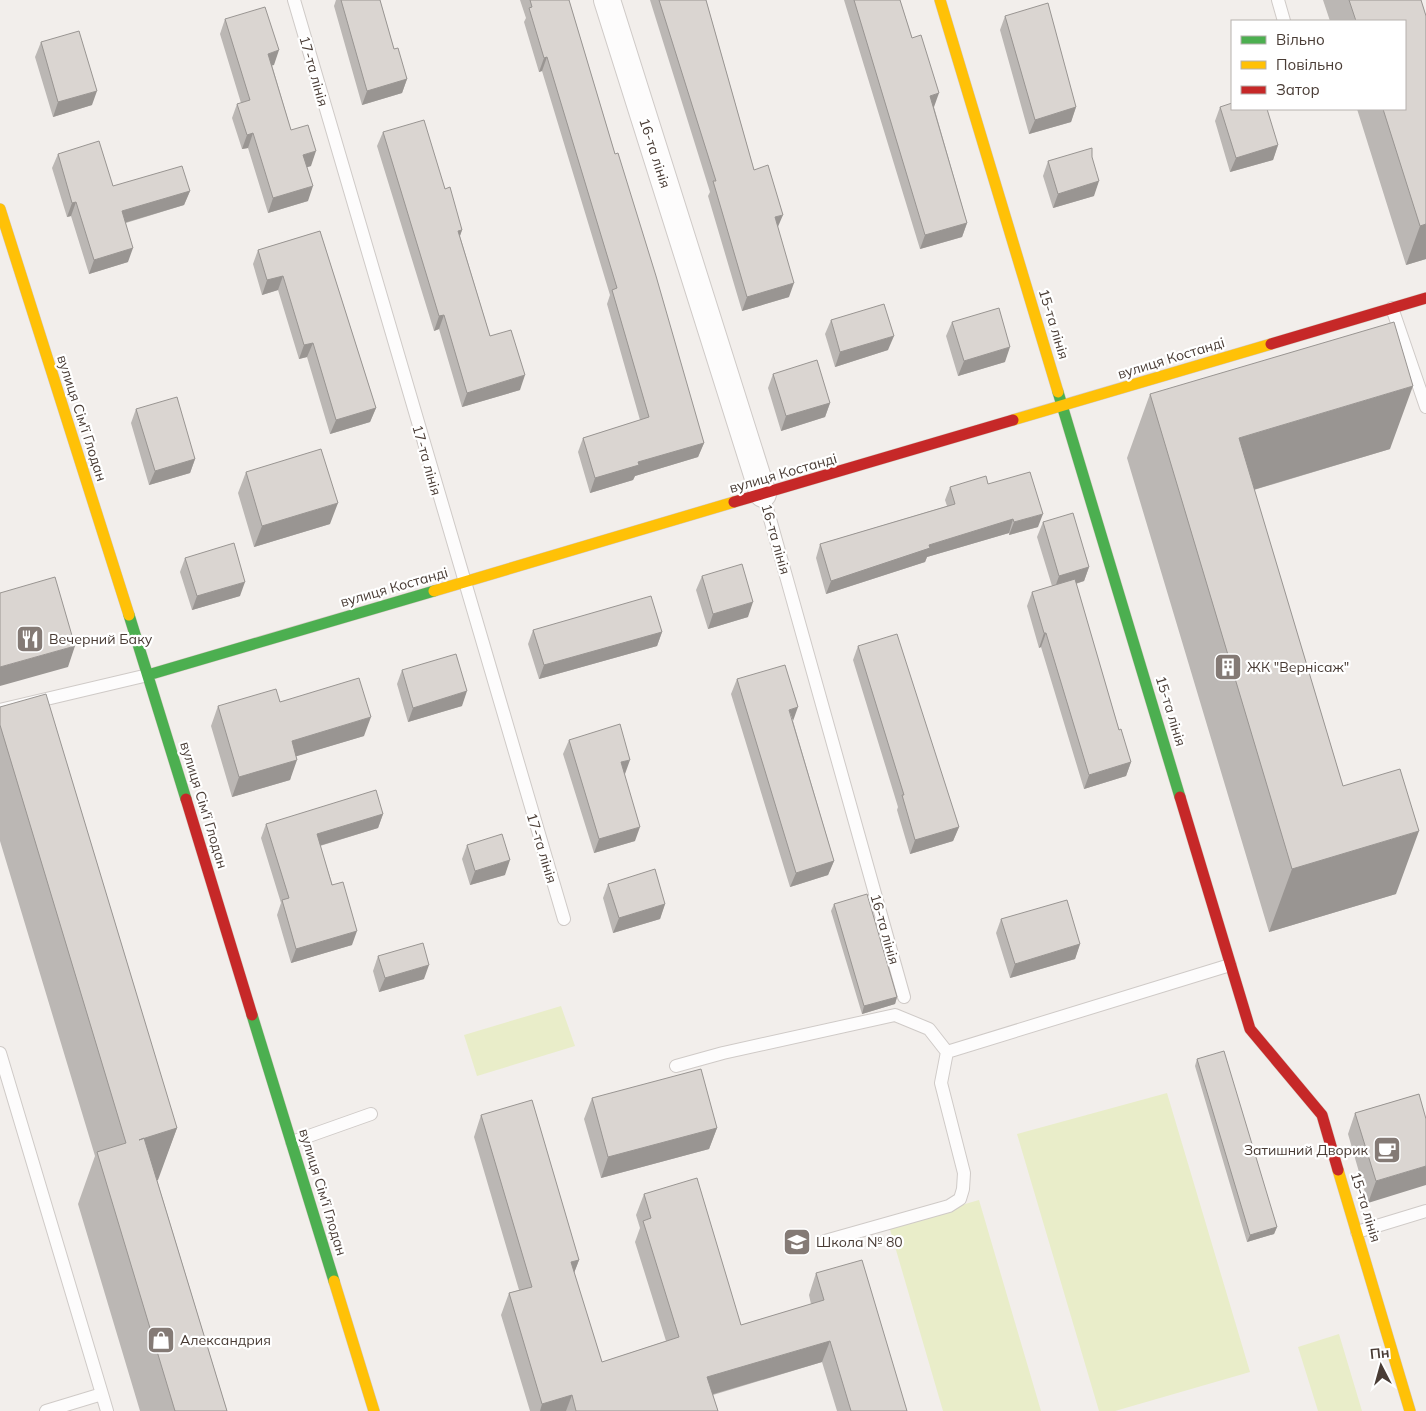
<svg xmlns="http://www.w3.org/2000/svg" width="1426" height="1411" font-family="Mulish,sans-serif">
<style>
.green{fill:#e9edc9}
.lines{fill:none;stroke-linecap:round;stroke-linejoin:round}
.lane-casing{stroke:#cfcac7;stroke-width:14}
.street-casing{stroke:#cfcac7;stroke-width:28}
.fast-casing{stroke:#d4cac2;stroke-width:12}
.slow-casing{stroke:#d4cac2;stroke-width:12}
.jam-casing{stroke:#d4cac2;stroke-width:12}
.lane{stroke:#fdfcfc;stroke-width:12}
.street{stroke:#fdfcfc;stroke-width:26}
.fast{stroke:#4caf50;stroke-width:11}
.slow{stroke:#ffc107;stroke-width:11}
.jam{stroke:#c62828;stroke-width:11}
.wall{fill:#bbb7b4}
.shaded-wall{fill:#999592}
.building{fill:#dad5d1;stroke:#999592}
.labels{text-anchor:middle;stroke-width:4.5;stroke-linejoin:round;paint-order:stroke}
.street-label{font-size:14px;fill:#493c35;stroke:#fff}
.poi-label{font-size:14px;fill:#493c35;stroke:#fff;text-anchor:start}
</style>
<rect width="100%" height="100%" fill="#f2eeeb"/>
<path class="green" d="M561,1006L575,1046L477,1076L464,1035Z
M1167,1093L1250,1372L1115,1411H1099L1017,1134Z
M979,1200L1041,1411H943L889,1226Z
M1339,1334L1362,1411H1318L1298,1347Z"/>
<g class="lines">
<g class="lane-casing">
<path id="lane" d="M294,0L564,919
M1278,0L1284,21
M1392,308L1426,407
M763,494L904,997
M0,710L148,675
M947,1052L1230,965
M0,1053L102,1394
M676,1066L723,1053L895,1015L929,1029L947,1052L941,1083L964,1173L963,1189L960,1199L949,1206L825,1241
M292,1142L371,1114
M1357,1232L1426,1211
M46,1411L102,1394L107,1411"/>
</g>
<g class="street-casing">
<path id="street" d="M607,0L763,494"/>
</g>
<g class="fast-casing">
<path id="fast" d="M1058,392L1180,797
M129,615L186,799
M148,675L434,591
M252,1015L334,1281"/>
</g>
<g class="slow-casing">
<path id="slow" d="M940,0L1058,392
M0,209L129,615
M1013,420L1271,344
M434,591L734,502
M1338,1170L1410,1411
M334,1281L374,1411"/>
</g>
<g class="jam-casing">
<path id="jam" d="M1271,344L1426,298
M734,502L1013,420
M1180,797L1250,1029L1322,1115L1338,1170
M186,799L252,1015"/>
</g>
<use href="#lane" class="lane"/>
<use href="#street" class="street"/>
<use href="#fast" class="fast"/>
<use href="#slow" class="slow"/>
<use href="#jam" class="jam"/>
</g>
<path class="wall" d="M336,0H380L394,49L407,79L402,93L362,105L334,6Z
M520,0H569L615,154L704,443L698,457L635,476L633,480L590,493L578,452L583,438L640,420L607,304L610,295L542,71L539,72L524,22L526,18Z
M650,0H706L754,170L778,228L789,297L742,311L708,196L710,192Z
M844,0H900L934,107L967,223L962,237L920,249Z
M1323,0H1421L1426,16V259L1406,265L1357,109H1405V21H1330Z
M1005,16L1076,107L1071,122L1029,134L1000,30Z
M225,19L274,65H272L291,130L311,166L307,167L308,201L268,213L248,148L242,149L232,118L237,104L241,103L220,34Z
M41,42L92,105L53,117L35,57Z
M1220,107L1278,145L1273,160L1230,172L1215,121Z
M383,132L445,189L462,230L460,236L490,336L520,390L462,407L439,329L434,331L377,146Z
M58,154L113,186L190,191L184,205L126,223L128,262L89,274L71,216L67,217L52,168Z
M1092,157L1094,196L1053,208L1043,176L1048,161Z
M320,231L376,408L370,422L330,434L307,357L299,359L278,290L262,295L253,264L258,250Z
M831,320L888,350L835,367L825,334Z
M952,322L1005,362L958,376L946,336Z
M773,374L830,403L825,417L781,431L768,388Z
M1150,394L1390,449L1254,490L1343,786L1396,894L1269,932L1127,458Z
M136,409L195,459L190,473L149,485L131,423Z
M246,472L330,524L254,547L238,493Z
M988,484L1038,527L1009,535V533L927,557L925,562L826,594L816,558L820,544L947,506L945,500L950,487Z
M1043,522L1089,567L1084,581L1076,584L1119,730L1131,762L1126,776L1084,789L1041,647L1039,648L1027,606L1032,592L1052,586L1037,537Z
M185,558L240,596L192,610L180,572Z
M702,576L748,617L708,629L696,590Z
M533,630L662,632L657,646L539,679L528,644Z
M858,646L959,827L953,841L910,854L897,810L898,807L853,660Z
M402,670L462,706L408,722L397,684Z
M737,679L793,721L834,861L828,875L790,887L731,694Z
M218,706L364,736L296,756L290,780L232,797L211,726Z
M0,707L177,1128L157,1180L227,1411H140L78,1204L95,1156L0,841Z
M569,740L625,774H624L635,841L594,853L563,754Z
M383,814L378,828L320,846L352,945L291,963L277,915L281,903L261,838L266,824Z
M467,845L505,875L470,885L462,859Z
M608,884L665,904L660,919L613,933L603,898Z
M834,904L897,997L895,1004L862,1014L831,911Z
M1001,919L1080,944L1075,959L1010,978L996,933Z
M378,956L424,979L379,992L373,971Z
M1197,1059L1277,1227L1274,1234L1247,1242L1195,1066Z
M1419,1094L1368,1203L1348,1134L1355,1113Z
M592,1098L717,1128L709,1149L601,1178L584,1119Z
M481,1115L579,1260L574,1273L602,1362L666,1341L635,1242L640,1228L636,1215L644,1194L741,1325L811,1304L809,1295L816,1273L907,1411H837L822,1362L713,1395L718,1411H530L501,1315L509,1293L519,1290L474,1137Z"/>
<path class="shaded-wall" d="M279,50L274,65L263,68L268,54Z
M547,57L542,71L539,72L544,58Z
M407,79L402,93L362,105L367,91Z
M97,91L92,105L53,117L58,102Z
M939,93L934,107L925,110L930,96Z
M1076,107L1071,122L1029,134L1035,120Z
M253,133L248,148L242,149L247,135Z
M1278,145L1273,160L1230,172L1236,158Z
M316,151L311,166L298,170L303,155Z
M1099,181L1094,196L1053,208L1058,194Z
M313,186L308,201L268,213L273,198Z
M190,191L184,205L117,225L122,211Z
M76,202L71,216L67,217L72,203Z
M783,215L777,229L775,217Z
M967,223L962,237L920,249L925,235Z
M1426,224V259L1406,265L1420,226Z
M462,230L457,244L458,231Z
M133,248L128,262L89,274L94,260Z
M283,276L278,290L262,295L267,280Z
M794,283L789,297L742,311L747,297Z
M444,315L439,329L434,331L439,316Z
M894,336L888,350L835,367L840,352Z
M313,343L307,357L299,359L304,345Z
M1010,347L1005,362L958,376L964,361Z
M525,375L520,390L462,407L467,393Z
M1413,386L1390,449L1216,501L1239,438Z
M830,403L825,417L781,431L786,416Z
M376,408L370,422L330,434L336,420Z
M704,443L698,457L635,476L633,480L590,493L595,478L638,462Z
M195,459L190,473L149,485L155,471Z
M338,503L330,524L254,547L262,526Z
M1043,514L1038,527L1009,535L1014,522Z
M1013,519L1009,533L927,557L925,562L826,594L831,581L929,545Z
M1089,567L1084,581L1054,590L1059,576Z
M245,582L240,596L192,610L197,596Z
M753,602L748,617L708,629L713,614Z
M662,632L657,646L539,679L544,665Z
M1044,633H1046L1041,647L1039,648Z
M75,646L68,667L0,686V667Z
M467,691L462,706L408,722L413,708Z
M798,707L793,721L789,710Z
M371,717L364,736L284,760L292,741Z
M297,760L290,780L232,797L239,777Z
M630,760L625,774L615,777L621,762Z
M1131,762L1126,776L1084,789L1089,775Z
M383,814L378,828L312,848L317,834Z
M640,827L635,841L594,853L599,839Z
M959,827L953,841L910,854L915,840Z
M1419,831L1396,894L1269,932L1292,869Z
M510,860L505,875L470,885L475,871Z
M834,861L828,875L790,887L796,873Z
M665,904L660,919L613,933L619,918Z
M357,931L352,945L291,963L296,949Z
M1080,944L1075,959L1010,978L1015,964Z
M429,965L424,979L379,992L385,978Z
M897,997L895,1004L862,1014L864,1006Z
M177,1128L158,1180L120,1192L139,1140Z
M717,1128L709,1149L601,1178L608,1157Z
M1426,1166V1185L1368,1203L1376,1181Z
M1277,1227L1274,1234L1247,1242L1250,1235Z
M579,1260L571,1281V1262Z
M830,1341L822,1362L700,1398L707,1377Z
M572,1395L566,1411H540L542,1404Z"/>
<path class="building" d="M341,0H380L394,49L398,48L407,79L367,91Z
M530,0H569L615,154L618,153L656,276L704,443L638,462L639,465L595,478L583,438L649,417L612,290L617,288L547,57L544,58L529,8L532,7Z
M659,0H706L754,170L768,165L783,215L775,217L794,283L747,297L713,181H716Z
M854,0H900L912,38L921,35L939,93L930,96L967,223L925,235Z
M1349,0H1421L1426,16V224L1420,226L1383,109H1405V21H1356Z
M1048,3L1076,107L1035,120L1005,16Z
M265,7L279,50L268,54L291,130L308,125L316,151L303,155L313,186L273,198L253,133L247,135L237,104L250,100L225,19Z
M79,31L97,91L58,102L41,42Z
M1232,103V109H1267L1278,145L1236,158L1220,107Z
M424,120L445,189L450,187L462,230L458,231L490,336L511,330L525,375L467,393L444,315L439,316L383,132Z
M99,141L113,186L182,166L190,191L122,211L133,248L94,260L76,202L72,203L58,154Z
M1092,148V157L1099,181L1058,194L1048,161Z
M320,231L376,408L336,420L313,343L304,345L283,276L267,280L258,250Z
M884,304L894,336L840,352L831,320Z
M999,308L1010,347L964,361L952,322Z
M1394,322L1413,386L1239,438L1343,786L1400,769L1419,831L1292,869L1150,394Z
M817,360L830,403L786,416L773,374Z
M177,397L195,459L155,471L136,409Z
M321,449L338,503L262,526L246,472Z
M1030,472L1043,514L1014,522L1013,519L929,545L930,548L831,581L820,544L955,504L950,487L986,476L988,484Z
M1073,513L1089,567L1059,576L1043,522Z
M234,543L245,582L197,596L185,558Z
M742,564L753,602L713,614L702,576Z
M55,577L75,646L0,667V593Z
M1075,579L1119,730L1121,729L1131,762L1089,775L1046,633H1044L1032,592Z
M651,596L662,632L544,665L533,630Z
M897,634L959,827L915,840L902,795H904L858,646Z
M456,654L467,691L413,708L402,670Z
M785,665L798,707L789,710L834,861L796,873L737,679Z
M359,678L371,717L292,741L297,760L239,777L218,706L276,689L280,702Z
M46,694L177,1128L139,1140L144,1138L227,1411H175L97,1152L126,1143L0,725V707Z
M620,724L630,760L621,762L640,827L599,839L569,740Z
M376,790L383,814L317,834L332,885L343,882L357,931L296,949L282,900L289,898L266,824Z
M502,834L510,860L475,871L467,845Z
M655,869L665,904L619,918L608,884Z
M867,894L897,997L864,1006L834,904Z
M1067,900L1080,944L1015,964L1001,919Z
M423,943L429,965L385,978L378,956Z
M1224,1051L1277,1227L1250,1235L1197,1059Z
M701,1069L717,1128L608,1157L592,1098Z
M1419,1094L1426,1119V1166L1376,1181L1355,1113Z
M532,1100L579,1260L571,1262L602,1362L679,1337L643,1221L651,1218L644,1194L697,1178L741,1325L824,1300L816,1273L862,1260L907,1411H851L830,1341L707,1377L718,1411H576L572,1395L542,1404L509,1293L532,1287L481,1115Z"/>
<defs>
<g id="restaurant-square" transform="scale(1.4375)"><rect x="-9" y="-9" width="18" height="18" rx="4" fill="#847a75" stroke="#fff"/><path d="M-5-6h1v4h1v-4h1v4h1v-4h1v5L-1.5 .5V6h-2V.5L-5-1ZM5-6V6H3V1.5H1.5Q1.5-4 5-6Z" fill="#fff"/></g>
<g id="building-square" transform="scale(1.4375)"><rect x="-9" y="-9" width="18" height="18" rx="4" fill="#847a75" stroke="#fff"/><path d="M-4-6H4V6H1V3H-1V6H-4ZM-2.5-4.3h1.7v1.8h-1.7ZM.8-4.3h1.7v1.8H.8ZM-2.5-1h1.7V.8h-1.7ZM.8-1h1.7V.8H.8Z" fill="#fff"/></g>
<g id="cafe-square" transform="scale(1.4375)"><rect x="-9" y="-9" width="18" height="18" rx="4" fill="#847a75" stroke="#fff"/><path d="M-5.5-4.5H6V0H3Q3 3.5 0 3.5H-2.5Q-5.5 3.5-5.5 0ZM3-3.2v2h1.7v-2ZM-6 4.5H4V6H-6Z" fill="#fff"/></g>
<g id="school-square" transform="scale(1.4375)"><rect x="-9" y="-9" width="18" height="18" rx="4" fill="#847a75" stroke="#fff"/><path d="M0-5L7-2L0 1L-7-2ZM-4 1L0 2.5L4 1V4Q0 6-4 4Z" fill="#fff"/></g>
<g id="shop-square" transform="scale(1.4375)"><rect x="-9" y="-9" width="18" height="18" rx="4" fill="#847a75" stroke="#fff"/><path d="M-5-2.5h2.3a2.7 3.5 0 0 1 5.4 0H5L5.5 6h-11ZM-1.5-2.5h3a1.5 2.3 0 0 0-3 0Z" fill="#fff"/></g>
</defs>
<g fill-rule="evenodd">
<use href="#restaurant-square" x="30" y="639"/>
<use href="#building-square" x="1228" y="667"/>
<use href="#cafe-square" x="1387" y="1150"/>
<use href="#school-square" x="797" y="1242"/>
<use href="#shop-square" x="161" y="1340"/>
</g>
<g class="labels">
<g class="street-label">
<text transform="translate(314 71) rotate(74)" y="5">17-та лінія</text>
<text transform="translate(655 153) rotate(72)" y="5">16-та лінія</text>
<text transform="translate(1054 324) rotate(73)" y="5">15-та лінія</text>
<text transform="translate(1171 358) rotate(-17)" y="5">вулиця Костанді</text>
<text transform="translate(82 418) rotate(72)" y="5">вулиця Сім'ї Глодан</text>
<text transform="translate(427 460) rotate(74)" y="5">17-та лінія</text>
<text transform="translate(783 473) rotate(-16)" y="5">вулиця Костанді</text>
<text transform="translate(776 539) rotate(74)" y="5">16-та лінія</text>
<text transform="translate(394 587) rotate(-16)" y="5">вулиця Костанді</text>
<text transform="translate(1171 711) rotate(73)" y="5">15-та лінія</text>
<text transform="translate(204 805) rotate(73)" y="5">вулиця Сім'ї Глодан</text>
<text transform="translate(542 848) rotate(73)" y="5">17-та лінія</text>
<text transform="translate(885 929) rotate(74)" y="5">16-та лінія</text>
<text transform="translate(323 1192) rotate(73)" y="5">вулиця Сім'ї Глодан</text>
<text transform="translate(1366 1207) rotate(73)" y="5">15-та лінія</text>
</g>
<g class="poi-label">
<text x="49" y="644">Вечерний Баку</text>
<text x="1247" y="672">ЖК "Вернісаж"</text>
<text x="1368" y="1155" text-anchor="end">Затишний Дворик</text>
<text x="816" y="1247">Школа № 80</text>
<text x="180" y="1345">Александрия</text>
</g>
</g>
<rect x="1231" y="20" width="175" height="90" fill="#ffffff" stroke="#b6b1ae"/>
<rect x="1241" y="36" width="25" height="8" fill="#4caf50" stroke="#b6b1ae"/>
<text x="1276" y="45" font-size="15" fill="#493c35">Вільно</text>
<rect x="1241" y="61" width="25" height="8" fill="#ffc107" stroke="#b6b1ae"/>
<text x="1276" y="70" font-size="15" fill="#493c35">Повільно</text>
<rect x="1241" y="86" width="25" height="8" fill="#c62828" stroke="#b6b1ae"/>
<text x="1276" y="95" font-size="15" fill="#493c35">Затор</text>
<g transform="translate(1381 1366) rotate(354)" stroke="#ffffff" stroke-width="4" paint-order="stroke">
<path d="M0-4L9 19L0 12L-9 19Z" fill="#493c35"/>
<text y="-8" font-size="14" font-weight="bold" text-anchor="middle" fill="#493c35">Пн</text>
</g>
</svg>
